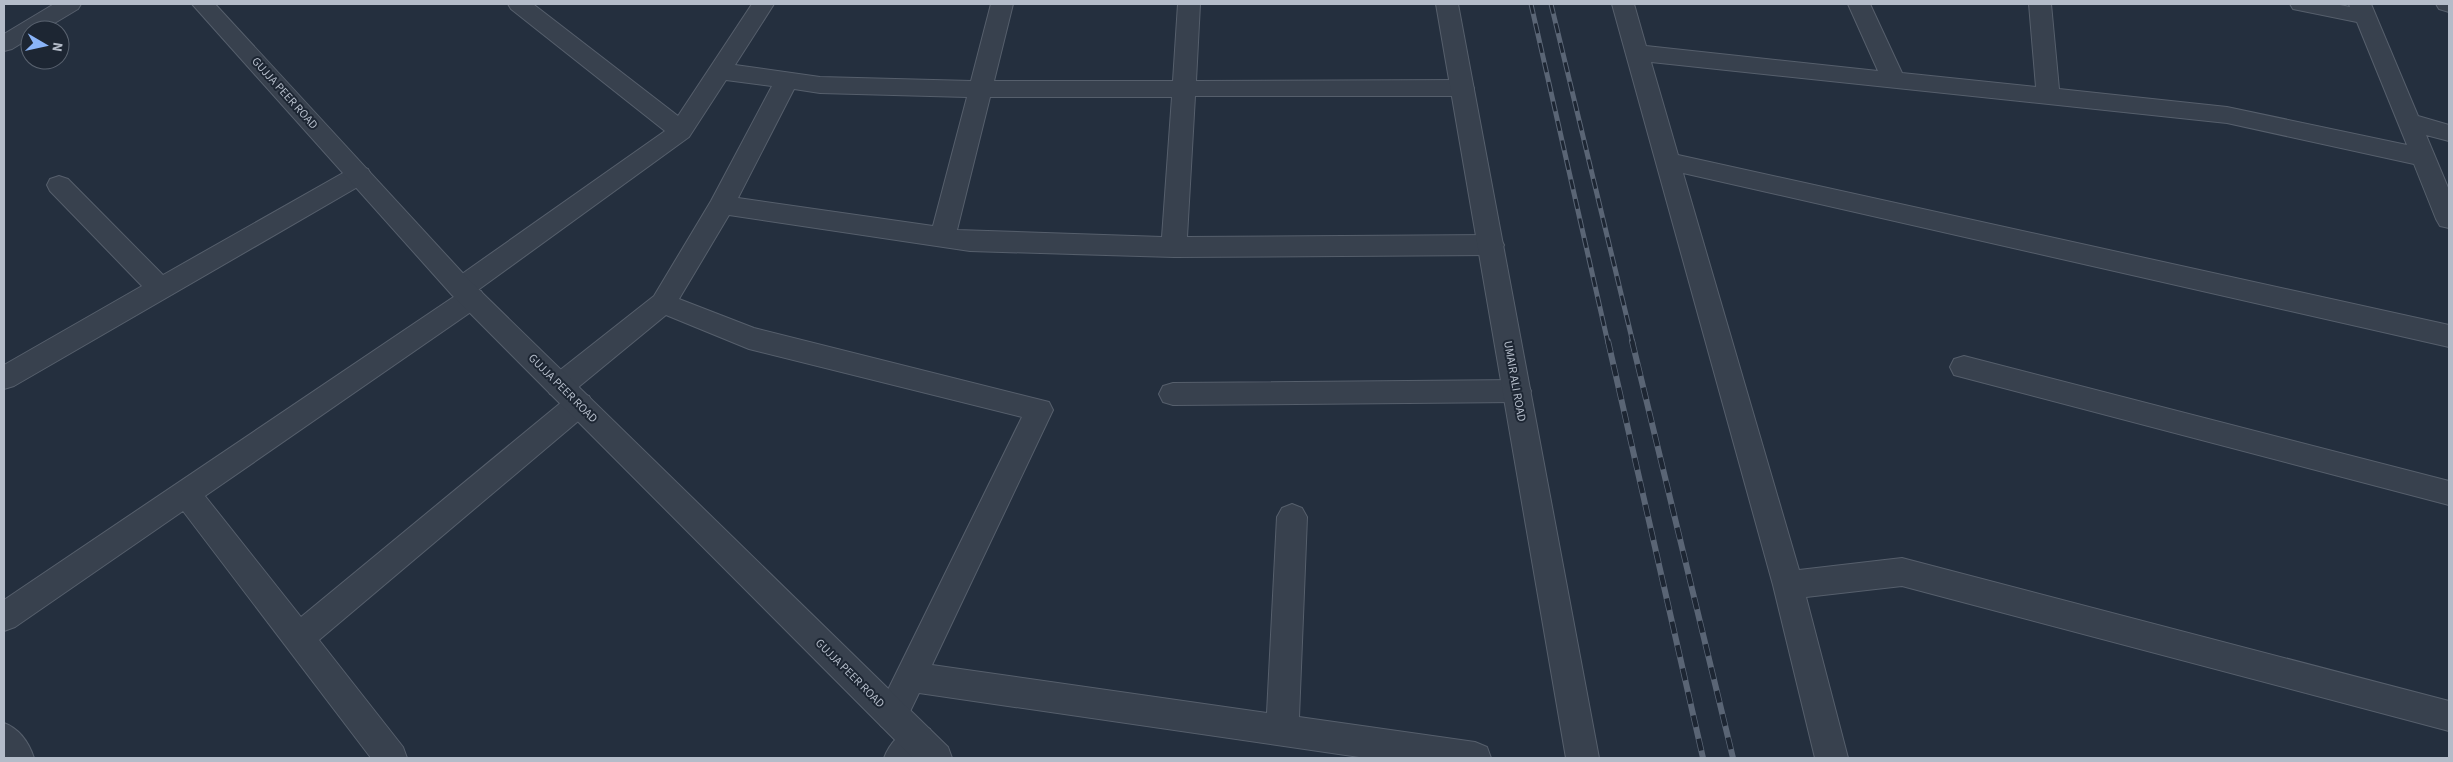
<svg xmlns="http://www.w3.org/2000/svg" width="2453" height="762" font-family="'Source Sans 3',sans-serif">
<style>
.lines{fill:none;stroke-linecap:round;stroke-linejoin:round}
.minor-casing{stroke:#565f6c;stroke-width:2}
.tertiary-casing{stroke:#565f6c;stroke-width:2}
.minor{fill:#38414e;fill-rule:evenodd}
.tertiary{fill:#38414e;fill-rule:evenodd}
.rail-far1-casing{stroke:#5a6575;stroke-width:5}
.rail-casing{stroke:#5a6575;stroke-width:6}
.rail-far1{stroke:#1d2633;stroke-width:3;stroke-dasharray:10;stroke-linecap:butt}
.rail{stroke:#1d2633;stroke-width:4.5;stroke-dasharray:12;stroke-linecap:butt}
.labels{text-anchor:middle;stroke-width:4;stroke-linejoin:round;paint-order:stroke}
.street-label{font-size:12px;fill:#b4bcc9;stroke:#1d2633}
</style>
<rect width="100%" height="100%" fill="#242f3e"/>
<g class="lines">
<g class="minor-casing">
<path id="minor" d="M54,4H81L78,9L43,30H30V38L12,49L4,51V34Z
M508,4H533L678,116L752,4H774L735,65L820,77L971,81L991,4H1013L994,81H1173L1178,4H1200L1196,81L1462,80L1470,82L1474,88L1470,94L1462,96H1195L1187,237L1491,235L1500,238L1504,245L1500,252L1491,255L1174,257L970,251L729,215L679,299L754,328L1049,402L1053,410L932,665L1267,713L1277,517L1282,508L1292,504L1302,508L1307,517L1299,717L1475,742L1487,747L1491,758H1366L919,693L903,726L892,730L881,726L876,715L881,704L1022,417L749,349L666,315L570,394L560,397L550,394L546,386L550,378L654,296L711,201L772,86L726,80L689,137L478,290L481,291L485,298L481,305L205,496L301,617L569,396L579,393L589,396L593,404L589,412L319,640L403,747L407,758H371L183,511L15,627L4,631V600L455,296L448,288L452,281L665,131L511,9ZM794,89L820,93L967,97L933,226L738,198ZM990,97H1172L1162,237L957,230Z
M1612,4H1634L1646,46L1878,71L1848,4H1870L1902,73L2036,87L2029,4H2051L2059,89L2227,107L2407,145L2357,22L2293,9L2290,4H2335L2350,7L2349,4H2371L2418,116L2449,125V141L2426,135L2449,190V228L2440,226L2436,219L2414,164L2227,123L1651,62L1678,155L2449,325V347L1683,173L1799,570L1902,558L2449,701V731L1902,586L1806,597L1848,758H1815L1773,585Z
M2436,4H2449V12L2439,9Z
M359,166L368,169L371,175L368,181L14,386L4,389V365L142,286L50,191L47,185L50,179L59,176L68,179L163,275L350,169Z
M1964,356L2449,481V505L1954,375L1950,367L1954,359Z
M1517,380L1527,383L1531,391L1527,399L1517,402L1173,405L1163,402L1159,394L1163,386L1173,383Z
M4,723C20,729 29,743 34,758H4Z
M918,724L930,729L934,740L930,751L923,758H884C890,742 902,731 918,724Z"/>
</g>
<g class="tertiary-casing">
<path id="tertiary" d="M192,4H215L470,281L948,747L952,758H913L452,295Z
M1436,4H1458L1599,758H1566Z"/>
</g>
<use href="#minor" class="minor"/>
<use href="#tertiary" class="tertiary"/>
<g class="rail-far1-casing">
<path id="rail-far1" d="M1531,4L1608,343
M1551,4L1633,343"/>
</g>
<g class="rail-casing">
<path id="rail" d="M1608,341L1703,758
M1632,341L1733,758"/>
</g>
<use href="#rail-far1" class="rail-far1"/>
<use href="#rail" class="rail"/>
</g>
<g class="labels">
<g class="street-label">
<text transform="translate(285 93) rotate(48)" y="4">GUJJA PEER ROAD</text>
<text transform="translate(1515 381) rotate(80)" y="4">UMAIR ALI ROAD</text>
<text transform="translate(563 388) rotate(45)" y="4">GUJJA PEER ROAD</text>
<text transform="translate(850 673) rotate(45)" y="4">GUJJA PEER ROAD</text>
</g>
</g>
<rect width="2453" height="762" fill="none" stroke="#b4bcc9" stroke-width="10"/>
<g transform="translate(45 45) rotate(99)"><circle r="24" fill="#1d2633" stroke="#59626f"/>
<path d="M0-4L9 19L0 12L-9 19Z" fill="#8ab4f8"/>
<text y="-8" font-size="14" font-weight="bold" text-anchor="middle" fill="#b4bcc9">N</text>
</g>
</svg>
